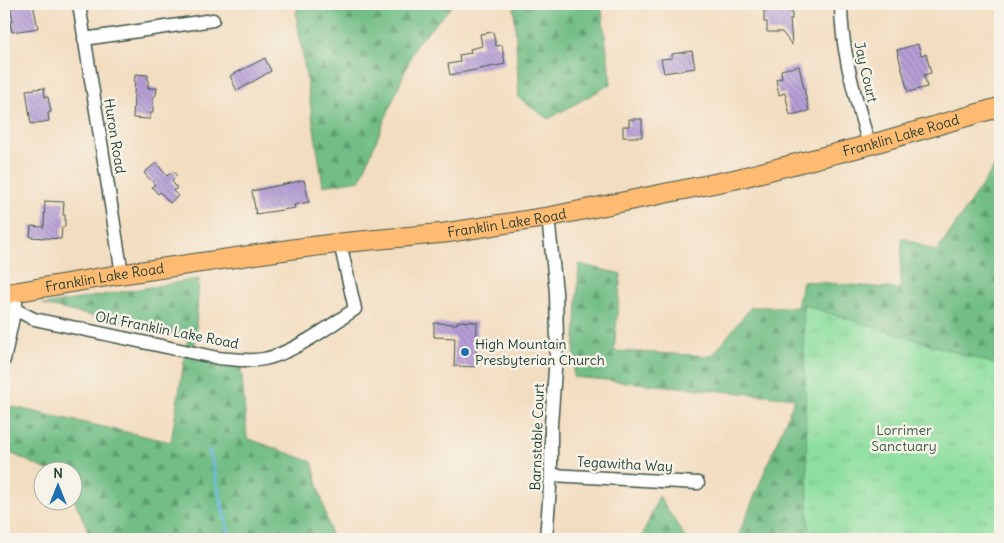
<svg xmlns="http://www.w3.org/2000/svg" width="1004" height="543" font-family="Delius,sans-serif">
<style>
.forest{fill:url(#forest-firs);stroke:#487e5d}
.park{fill:url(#park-tufts);stroke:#568e6a}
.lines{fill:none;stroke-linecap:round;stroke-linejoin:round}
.stream{stroke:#6cbbe7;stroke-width:3}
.building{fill:url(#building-back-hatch)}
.street-casing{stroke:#3f5549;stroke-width:15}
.primary-casing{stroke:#3f5549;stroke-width:21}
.street{stroke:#fff;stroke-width:12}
.primary{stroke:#ffbb71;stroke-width:19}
.poi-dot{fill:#1f6fb2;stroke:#f7f3e8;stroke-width:2}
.labels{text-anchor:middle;stroke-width:5;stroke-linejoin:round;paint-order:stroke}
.street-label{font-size:14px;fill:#1f3d34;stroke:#f7f3e8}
.poi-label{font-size:14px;fill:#1f3d34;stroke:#f7f3e8;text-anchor:start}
.park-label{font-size:14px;fill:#355d49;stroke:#f7f3e8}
</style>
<defs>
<pattern id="forest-firs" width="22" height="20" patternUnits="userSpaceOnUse" patternTransform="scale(1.25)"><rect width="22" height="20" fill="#72be86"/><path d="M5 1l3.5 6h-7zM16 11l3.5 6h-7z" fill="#5d9c6e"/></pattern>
<pattern id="park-tufts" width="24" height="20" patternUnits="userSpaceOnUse" patternTransform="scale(1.25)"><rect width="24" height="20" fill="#8ddf9f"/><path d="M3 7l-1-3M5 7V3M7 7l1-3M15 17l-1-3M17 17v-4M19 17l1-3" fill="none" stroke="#79c08a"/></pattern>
<pattern id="building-back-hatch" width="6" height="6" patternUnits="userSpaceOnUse" patternTransform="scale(1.25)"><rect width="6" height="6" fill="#b79fd7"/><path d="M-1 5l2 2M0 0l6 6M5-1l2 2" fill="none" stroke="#9483af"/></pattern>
</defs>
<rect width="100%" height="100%" fill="#f7f3e8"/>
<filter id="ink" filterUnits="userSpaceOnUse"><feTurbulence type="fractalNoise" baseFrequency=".02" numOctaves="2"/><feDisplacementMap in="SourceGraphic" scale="10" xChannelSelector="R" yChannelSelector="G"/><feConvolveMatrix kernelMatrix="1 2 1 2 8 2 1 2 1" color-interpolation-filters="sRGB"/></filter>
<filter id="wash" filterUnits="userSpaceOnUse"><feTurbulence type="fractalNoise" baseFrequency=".0096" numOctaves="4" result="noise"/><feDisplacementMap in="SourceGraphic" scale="20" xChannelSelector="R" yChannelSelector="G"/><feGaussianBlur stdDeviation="1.12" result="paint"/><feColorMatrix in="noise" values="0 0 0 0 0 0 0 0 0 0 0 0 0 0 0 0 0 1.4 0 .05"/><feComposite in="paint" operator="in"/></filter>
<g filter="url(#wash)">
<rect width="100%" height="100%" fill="#f3ddc0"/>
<path class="forest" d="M300,4H454L416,44L360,180L323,186L296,12Z
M514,4H601L611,84L548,119L519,98Z
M1000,158V539H737L795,398L573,377L579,264L621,274L614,351L712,356L751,307H797L803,281L900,289L902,237L937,252Z
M199,279L194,359L241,366L247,438L312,462L332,539H79L88,530L73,497L72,470H47L4,450V405L171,442L188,337L43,305Z
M659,496L686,539H641Z"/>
<path class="park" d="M803,305L1000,366V539H809Z"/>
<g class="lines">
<path class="stream" d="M209,451L230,539"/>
</g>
<g id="blocks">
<path class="building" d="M10,4H33L38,28L12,32L10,22L13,21Z
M767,4H792V19H790L792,45L782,32H767V22H764V10H767Z
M493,32L496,46L502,45L505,64L450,75L448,64L460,62L459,55L471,53L470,49L482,46L480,34Z
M918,44L921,55L926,54L931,73L924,75L927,87L908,92L897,50Z
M692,51L695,68L664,73L661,59L672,58V54Z
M265,58L271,71L237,91L230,76Z
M799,66L809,111L790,115L785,93L779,95L776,79L782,78L781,70Z
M135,74L148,75V88H157L156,95L153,98V113H150V119L133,118Z
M44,88L45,97H48L51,112L48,113L49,121L31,124L26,90Z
M629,119H642V137H623V126H629Z
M156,163L167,176L173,171L177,176L172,181L177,188L173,191L178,196L170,203L160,192L158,194L152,187L155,185L144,173Z
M304,180L309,202L294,205L295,208L256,214L252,191Z
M45,201L64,202L63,215H65V227H62L61,239L30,237L31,226L44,227Z
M458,321L477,322L476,367L454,366L455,338L434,337V323L457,324Z"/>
</g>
</g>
<g filter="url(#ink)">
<use href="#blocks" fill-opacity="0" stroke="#3f5549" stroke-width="1"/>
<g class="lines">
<g class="street-casing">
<path id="street" d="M79,4L122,274
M841,4C841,53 856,98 869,145
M84,39L213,20
M14,309L34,319L218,358C233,359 248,362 264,359C291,354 332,325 355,309L340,243
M4,360L16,303
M551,475L698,483
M546,539L551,475V425L557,342L556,292L548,217"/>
</g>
<g class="primary-casing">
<g id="primary">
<path id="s1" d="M4,294L122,274L293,249L340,243L445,233L548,217L736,179L869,145L1000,107"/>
</g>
</g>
<use href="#street" class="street"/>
<use href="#primary" class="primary"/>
</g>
</g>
<circle class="poi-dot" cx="465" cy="352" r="5"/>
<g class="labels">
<g class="street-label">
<text transform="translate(866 72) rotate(77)" y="5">Jay Court</text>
<text dy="5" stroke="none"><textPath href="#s1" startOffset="912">Franklin Lake Road</textPath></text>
<text transform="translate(115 136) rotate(81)" y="5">Huron Road</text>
<text dy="5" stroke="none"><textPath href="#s1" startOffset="508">Franklin Lake Road</textPath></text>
<text dy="5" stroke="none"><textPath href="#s1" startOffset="102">Franklin Lake Road</textPath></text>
<text transform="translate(167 330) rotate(11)" y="5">Old Franklin Lake Road</text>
<text transform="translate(537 437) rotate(-88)" y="5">Barnstable Court</text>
<text transform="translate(625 464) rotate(3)" y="5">Tegawitha Way</text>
</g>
<g class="poi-label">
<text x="475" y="349">High Mountain<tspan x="475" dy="16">Presbyterian Church</tspan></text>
</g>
<g class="park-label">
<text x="904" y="435">Lorrimer<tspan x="904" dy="16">Sanctuary</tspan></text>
</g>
</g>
<rect width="1004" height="543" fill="none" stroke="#f7f3e8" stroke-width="20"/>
<g transform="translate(58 486)"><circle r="24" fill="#f7f3e8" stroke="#a1aaa0"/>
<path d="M0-4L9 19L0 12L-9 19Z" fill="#1f6fb2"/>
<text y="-8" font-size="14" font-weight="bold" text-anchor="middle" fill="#1f3d34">N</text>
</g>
</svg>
